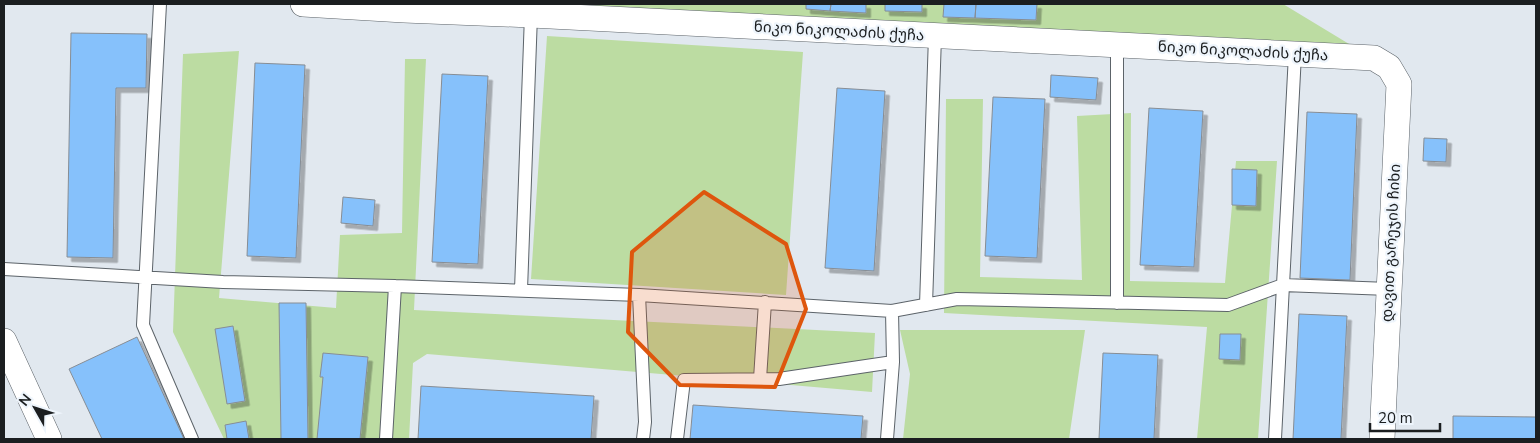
<svg xmlns="http://www.w3.org/2000/svg" width="1540" height="443" font-family="'Nunito Sans','Noto Sans Georgian',sans-serif">
<style>
.green{fill:#bcdca2}
.building{fill:#86c1fb;stroke:#878d94;filter:url(#shadow)}
.lines{fill:none;stroke-linecap:round;stroke-linejoin:round}
.service-casing{stroke:#5c6369;stroke-width:14}
.minor-casing{stroke:#5c6369;stroke-width:26}
.service{stroke:#fff;stroke-width:12}
.minor{stroke:#fff;stroke-width:25}
.marked{fill:#de560d;fill-opacity:0.2;stroke:#de560d;stroke-width:4;stroke-linejoin:round}
.labels{text-anchor:middle;stroke-width:4.5;stroke-linejoin:round;paint-order:stroke}
.street-label{font-size:15px;fill:#1b1e20;stroke:#eef5fc}
</style>
<defs>
<filter id="shadow"><feDropShadow dx="4.5" dy="4.5" stdDeviation="0" flood-color="#0004"/></filter>
</defs>
<rect width="100%" height="100%" fill="#e1e8ef"/>
<path class="green" d="M394,4H1283L1359,50Z
M547,36L803,52L786,295L531,279Z
M239,51L219,298L336,308L340,235L402,233L405,59H426L414,310L875,333L872,392L427,354L413,363L409,439H224L173,332L183,54Z
M946,99H983L980,277L1082,280L1077,116L1131,113L1130,281L1225,283L1236,161H1277L1258,439H1197L1207,327L944,313Z
M900,330H1085L1069,439H903L910,374Z"/>
<path class="building" d="M806,4H831L830,11L806,9Z
M831,4H866V13L830,11Z
M885,4H922V12L885,11Z
M944,4H976L975,18L943,17Z
M976,4H1037L1036,20L975,18Z
M71,33L147,34L146,88H116L113,258L67,257Z
M255,63L305,65L296,258L247,256Z
M442,74L488,76L478,264L432,262Z
M1051,75L1098,78L1096,100L1050,97Z
M837,88L885,91L874,271L825,268Z
M993,97L1045,99L1037,258L985,256Z
M1149,108L1203,111L1194,267L1140,265Z
M1307,112L1357,114L1350,280L1300,278Z
M1424,138L1447,139L1446,162L1423,161Z
M1232,169L1257,170L1256,206L1232,205Z
M343,197L375,200L373,226L341,223Z
M279,303H306L308,439H281Z
M1299,314L1347,316L1341,439H1293Z
M233,326L245,401L227,404L215,329Z
M1220,334H1241L1240,360L1219,359Z
M137,337L184,439H102L69,369Z
M323,353L368,357L360,439H317L323,377H320Z
M1103,353L1158,355L1154,439H1099Z
M421,386L594,396L591,439H418Z
M693,405L863,416L861,439H690Z
M1453,416L1536,417V439H1453Z
M246,421L249,439H227L225,425Z"/>
<g class="lines">
<g class="service-casing">
<path id="service" d="M160,4L143,325L192,439
M4,269L223,282L395,286L639,295L892,311L957,299L1228,305L1283,285L1389,289
M521,290L531,15
M639,295L645,422L643,439
M1117,303V45
M926,305L935,36
M760,379L765,302
M386,439L395,286
M677,439L684,380L779,379L893,362
M887,439L893,362L892,311
M1275,439L1295,54"/>
</g>
<g class="minor-casing">
<path id="minor" d="M303,4L404,10L531,15L1374,58L1389,67L1399,84L1382,439
M4,341L49,439"/>
</g>
<use href="#service" class="service"/>
<use href="#minor" class="minor"/>
</g>
<path class="marked" d="M704,192L786,244L806,309L775,387L680,385L628,332L632,252Z"/>
<g class="labels">
<g class="street-label">
<text transform="translate(839 31) rotate(3)" y="5">ნიკო ნიკოლაძის ქუჩა</text>
<text transform="translate(1243 51) rotate(3)" y="5">ნიკო ნიკოლაძის ქუჩა</text>
<text transform="translate(1391 243) rotate(-87)" y="5">დავით გარეჯის ჩიხი</text>
</g>
</g>
<rect width="1540" height="443" fill="none" stroke="#1b1e20" stroke-width="10"/>
<g transform="translate(35 408) rotate(309)" stroke="#eef5fc" stroke-width="4" paint-order="stroke">
<path d="M0-4L9 19L0 12L-9 19Z" fill="#1b1e20"/>
<text y="-8" font-size="14" font-weight="bold" text-anchor="middle" fill="#1b1e20">N</text>
</g>
<path d="M1370 423v8h70v-8" fill="none" stroke="#1b1e20" stroke-width="2.5"/>
<text x="1378" y="423" font-size="15" fill="#1b1e20" stroke="#eef5fc" stroke-width="4" paint-order="stroke">20 m</text>
</svg>
